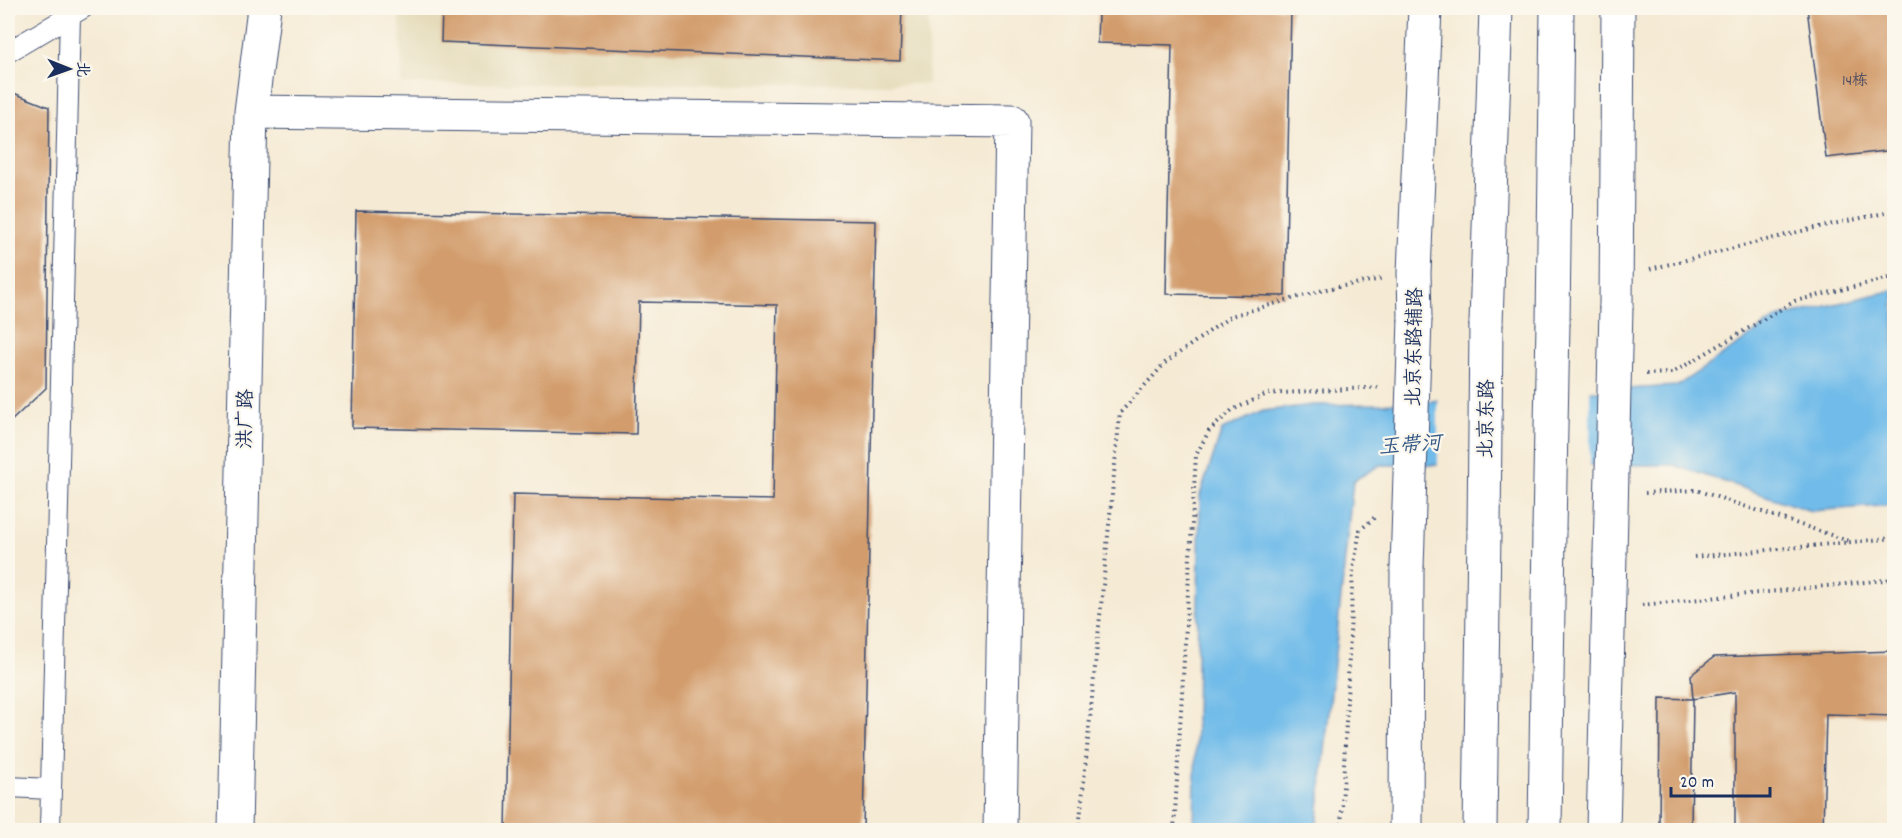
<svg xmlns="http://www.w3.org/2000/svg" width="1902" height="838" font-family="Dekko,'LXGW WenKai TC',sans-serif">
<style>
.built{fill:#e5dbba}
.water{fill:#70bbe9;stroke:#4675a4;stroke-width:1.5}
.pier{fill:#f5ead4}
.building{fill:#d29c6c}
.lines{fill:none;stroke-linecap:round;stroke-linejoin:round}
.service-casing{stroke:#3c4b70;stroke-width:22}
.minor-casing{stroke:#3c4b70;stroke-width:35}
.secondary-casing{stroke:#3c4b70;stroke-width:35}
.primary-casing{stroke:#3c4b70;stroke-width:35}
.path{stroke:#3c4b70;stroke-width:4;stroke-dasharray:1.5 4.5;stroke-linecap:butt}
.service{stroke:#fff;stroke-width:20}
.minor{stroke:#fff;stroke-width:33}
.secondary{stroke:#fff;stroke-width:33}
.primary{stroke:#fff;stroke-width:33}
.secondary-bridge-casing{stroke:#3c4b70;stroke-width:35;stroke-linecap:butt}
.primary-bridge-casing{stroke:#3c4b70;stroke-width:35;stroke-linecap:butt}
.secondary-bridge{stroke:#fff;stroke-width:33}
.primary-bridge{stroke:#fff;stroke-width:33}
.labels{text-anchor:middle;stroke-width:4.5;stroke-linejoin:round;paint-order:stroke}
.number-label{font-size:16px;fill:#494a62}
.street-label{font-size:20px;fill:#1b2f5e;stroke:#fbf7ec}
.water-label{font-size:21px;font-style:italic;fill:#355988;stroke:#fbf7ec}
</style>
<rect width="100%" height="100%" fill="#fbf7ec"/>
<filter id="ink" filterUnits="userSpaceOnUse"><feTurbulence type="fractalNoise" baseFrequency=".0167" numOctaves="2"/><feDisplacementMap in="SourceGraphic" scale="12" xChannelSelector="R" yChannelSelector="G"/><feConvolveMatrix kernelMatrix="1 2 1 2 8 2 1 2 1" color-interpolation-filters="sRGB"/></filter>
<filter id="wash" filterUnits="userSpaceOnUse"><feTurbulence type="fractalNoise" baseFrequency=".008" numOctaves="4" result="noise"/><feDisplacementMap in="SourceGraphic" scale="24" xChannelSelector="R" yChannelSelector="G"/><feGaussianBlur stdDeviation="1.35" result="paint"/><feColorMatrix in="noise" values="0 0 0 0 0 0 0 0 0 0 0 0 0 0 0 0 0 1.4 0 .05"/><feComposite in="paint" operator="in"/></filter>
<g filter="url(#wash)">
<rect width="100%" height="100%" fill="#f5ead4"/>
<path class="built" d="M399,8H929L928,84H402Z"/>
<path class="water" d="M1894,290V505L1811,511L1674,465H1380L1353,481L1318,818L1315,830H1194L1200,495L1222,430L1263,411L1313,405L1379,404L1677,386L1777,318Z"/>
<path class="pier" d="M1590,388V468H1438V397Z"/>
<g id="blocks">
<path class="building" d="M442,8H902L900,61L441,42Z
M1016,8H1291L1285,296L1166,294L1172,45L1097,43L1098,12L1016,10Z
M1807,8H1894V150L1826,158Z
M11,92L49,107L46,388L9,423H8V95Z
M356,211L876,221L863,830H506L513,494L773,500L777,305L639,302L636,434L352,428Z
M1894,651V716L1826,714L1823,830H1735V692L1693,699L1691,675L1714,657Z
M1660,698L1693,699L1691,830H1659Z"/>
</g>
</g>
<g filter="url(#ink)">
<use href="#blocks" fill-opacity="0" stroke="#3c4b70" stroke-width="1.5"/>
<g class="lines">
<g class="service-casing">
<path id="service" d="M8,52L83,8
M8,787L51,789
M50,830L70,15"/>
</g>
<g class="minor-casing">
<path id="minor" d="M251,112L1012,121L1000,830
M235,830L251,112L264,8"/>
</g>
<g class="secondary-casing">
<path id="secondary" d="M1616,307L1618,8
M1415,319L1414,273L1425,8
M1406,830L1407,568
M1603,830L1610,554"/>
</g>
<g class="primary-casing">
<path id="primary" d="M1553,323L1557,8
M1486,324L1496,8
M1480,830L1484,530
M1545,830L1549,530"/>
</g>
<path class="path" d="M1650,269L1814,228L1894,211
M1646,374L1672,373L1795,301L1894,277
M1645,493L1696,490L1852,542
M1694,557L1894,538
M1642,605L1894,579
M1079,830L1120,413L1165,363L1231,316L1327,289L1381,279
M1174,830L1196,455L1209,431L1232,410L1267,394L1381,387
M1341,830L1353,570L1360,530L1375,517"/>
<use href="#service" class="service"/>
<use href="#minor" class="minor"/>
<use href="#secondary" class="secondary"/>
<use href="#primary" class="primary"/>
<g class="secondary-bridge-casing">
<path id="secondary-bridge" d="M1610,554L1616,307
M1407,568L1415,319"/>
</g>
<g class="primary-bridge-casing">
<path id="primary-bridge" d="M1484,530L1486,324
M1549,530L1553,323"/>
</g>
<use href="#secondary-bridge" class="secondary-bridge"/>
<use href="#primary-bridge" class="primary-bridge"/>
</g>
</g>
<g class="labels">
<g class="number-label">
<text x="1855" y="85">14栋</text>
</g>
<g class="street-label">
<text transform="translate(1413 347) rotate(-89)" y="7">北京东路辅路</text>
<text transform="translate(244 419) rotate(-89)" y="7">洪广路</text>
<text transform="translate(1485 419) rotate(-89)" y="7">北京东路</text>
</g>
<g class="water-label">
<text transform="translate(1410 444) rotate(-4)" y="7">玉带河</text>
</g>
</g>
<rect width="1902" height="838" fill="none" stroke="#fbf7ec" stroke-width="30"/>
<g transform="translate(69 69) rotate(91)" stroke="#fbf7ec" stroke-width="4.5" paint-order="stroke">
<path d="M0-4.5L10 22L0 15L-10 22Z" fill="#1b2f5e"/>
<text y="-9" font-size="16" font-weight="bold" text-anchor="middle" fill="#1b2f5e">北</text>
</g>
<path d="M1671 787v9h99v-9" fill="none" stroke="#1b2f5e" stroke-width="3"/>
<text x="1680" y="787" font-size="18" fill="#1b2f5e" stroke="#fbf7ec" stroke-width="4.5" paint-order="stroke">20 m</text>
</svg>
